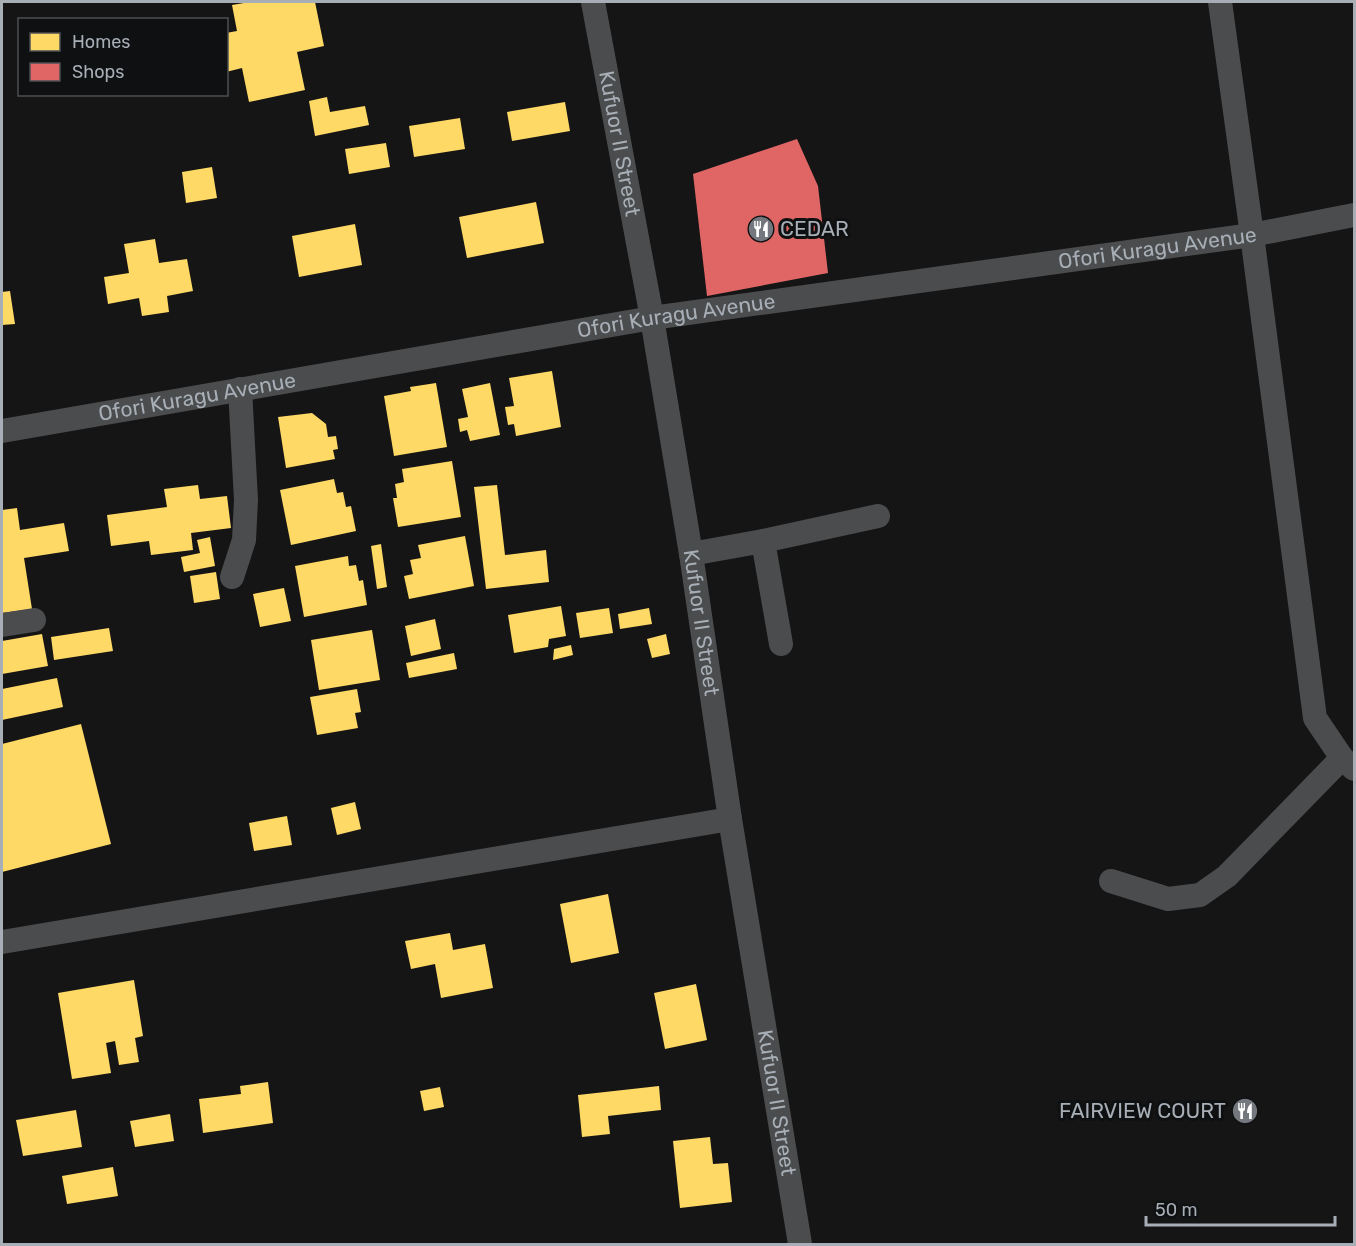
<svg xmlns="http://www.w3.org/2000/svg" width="1356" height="1246" font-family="Rubik,sans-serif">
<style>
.homes{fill:#ffd966}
.shops{fill:#e06666}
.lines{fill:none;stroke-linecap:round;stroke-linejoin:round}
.minor{stroke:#4a4c4e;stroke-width:24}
.labels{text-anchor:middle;stroke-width:6;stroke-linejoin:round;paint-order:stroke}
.street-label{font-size:21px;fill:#a7aeb6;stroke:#0f1011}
.poi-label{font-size:21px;fill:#a7aeb6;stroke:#0f1011;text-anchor:start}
</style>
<rect width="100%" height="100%" fill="#151515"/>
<path class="homes" d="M250,2H315L324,46L297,52L305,90L249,102L242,68L226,72V33L237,31L232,5Z
M327,97L330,112L365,106L369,125L315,136L309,101Z
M565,102L570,131L512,141L507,112Z
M460,118L465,149L414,157L409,126Z
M386,143L390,167L349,174L345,149Z
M212,167L217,198L186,203L182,172Z
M536,202L544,243L467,258L459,217Z
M355,224L362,265L299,277L292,236Z
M155,239L159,263L187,259L193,291L167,296L169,312L142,316L139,298L108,304L104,277L129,273L124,244Z
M10,291L15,324L2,325V292Z
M552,371L561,427L516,436L514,424L508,425L505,407L514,406L509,378Z
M436,383L447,447L394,456L384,396L411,391L410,387Z
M490,383L500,435L470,441L467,430L460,432L458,419L468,417L462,389Z
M312,413L326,424L328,437L336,436L338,449L333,450L335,459L286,468L278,417Z
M452,461L461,517L398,527L393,498H397L395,484L404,482L402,469Z
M334,479L337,493L343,492L346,507L351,506L356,531L291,545L280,490Z
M198,485L200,499L227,496L231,528L191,533L193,550L151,555L149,541L111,546L107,515L167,507L164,489Z
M497,485L505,555L546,550L549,582L486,589L474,487Z
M17,508L20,530L64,523L69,551L24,558L32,609L2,613V510Z
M465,536L474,586L409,599L404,576L413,574L410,560L421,558L418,545Z
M210,537L215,566L184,572L181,557L200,553L197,540Z
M381,544L387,587L377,589L371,546Z
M348,556L349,566L356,565L359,581L363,580L367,605L304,617L295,566Z
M216,572L220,599L194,603L190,576Z
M284,588L291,621L260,627L253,594Z
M561,606L566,636L549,639L548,647L514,653L508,615Z
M609,608L613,633L580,638L576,613Z
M649,608L652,624L620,629L618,614Z
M435,619L441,649L411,656L405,626Z
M109,628L113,651L54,660L51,637Z
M372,630L380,680L319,690L311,640Z
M42,634L48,666L2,674V641Z
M666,634L670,654L652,658L647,639Z
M571,645L573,655L553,660L554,649Z
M454,653L457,669L409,678L406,663Z
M57,678L63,707L2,720V689Z
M357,689L361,712L355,713L358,728L317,735L310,697Z
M81,724L111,844L2,872V744Z
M355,802L361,829L337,835L331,808Z
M287,816L292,845L254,851L249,823Z
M608,894L619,953L571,963L560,904Z
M450,933L453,950L485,944L493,988L441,998L435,964L411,969L405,941Z
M134,980L143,1036L135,1038L139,1062L119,1065L115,1041L106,1043L111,1073L72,1079L58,993Z
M696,984L707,1040L665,1049L654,993Z
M268,1082L273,1123L203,1133L199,1099L241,1094L240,1086Z
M659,1086L661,1110L608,1116L610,1134L582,1137L578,1095Z
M440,1087L444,1107L424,1111L420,1091Z
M76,1110L82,1147L23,1156L16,1120Z
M170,1114L174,1141L135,1147L130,1121Z
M710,1137L713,1164L728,1163L732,1202L680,1208L673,1141Z
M113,1167L118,1196L67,1204L62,1176Z"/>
<path class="shops" d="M797,139L818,186L828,273L707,296L693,174Z"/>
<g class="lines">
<g class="minor">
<path id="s1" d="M593,2L652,318L691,554L730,819L800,1244"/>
<path d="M1220,2L1252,235L1315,718L1342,758L1354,769"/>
<path id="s2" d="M2,431L652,318L1252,235L1354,215"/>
<path d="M763,541L781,644"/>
<path d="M691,554L763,541L878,516"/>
<path d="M232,577L244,540L246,500L240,389"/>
<path d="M2,625L34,620"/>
<path d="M1111,881L1168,899L1200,895L1227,876L1342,758"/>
<path d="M2,942L730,819"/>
</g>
</g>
<defs>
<g id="restaurant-disc" transform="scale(1.35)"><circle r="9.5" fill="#74787e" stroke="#0f1011"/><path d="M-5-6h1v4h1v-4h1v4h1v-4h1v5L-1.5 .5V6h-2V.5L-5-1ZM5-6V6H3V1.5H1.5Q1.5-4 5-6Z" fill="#fff"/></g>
</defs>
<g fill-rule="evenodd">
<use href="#restaurant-disc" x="761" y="229"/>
<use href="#restaurant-disc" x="1245" y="1111"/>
</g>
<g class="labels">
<g class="street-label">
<text dy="7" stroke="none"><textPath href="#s1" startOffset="144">Kufuor II Street</textPath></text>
<text dy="7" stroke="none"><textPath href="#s2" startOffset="1170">Ofori Kuragu Avenue</textPath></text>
<text dy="7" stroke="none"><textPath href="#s2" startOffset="684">Ofori Kuragu Avenue</textPath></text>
<text dy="7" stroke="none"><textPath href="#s2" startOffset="198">Ofori Kuragu Avenue</textPath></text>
<text dy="7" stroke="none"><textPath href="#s1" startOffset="630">Kufuor II Street</textPath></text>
<text dy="7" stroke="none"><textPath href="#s1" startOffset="1116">Kufuor II Street</textPath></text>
</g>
<g class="poi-label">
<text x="780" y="236">CEDAR</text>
<text x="1226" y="1118" text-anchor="end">FAIRVIEW COURT</text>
</g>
</g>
<rect width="1356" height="1246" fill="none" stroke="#a7aeb6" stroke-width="6"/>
<rect x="18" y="18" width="210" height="78" fill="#0f1011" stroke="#4c4f53" stroke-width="1.5"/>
<rect x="30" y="33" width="30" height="18" fill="#ffd966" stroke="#4c4f53" stroke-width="1.5"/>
<text x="72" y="48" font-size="18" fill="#a7aeb6">Homes</text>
<rect x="30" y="63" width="30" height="18" fill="#e06666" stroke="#4c4f53" stroke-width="1.5"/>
<text x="72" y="78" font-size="18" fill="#a7aeb6">Shops</text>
<path d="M1146 1216v9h189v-9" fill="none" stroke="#a7aeb6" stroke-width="3"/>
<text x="1155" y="1216" font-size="18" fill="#a7aeb6" stroke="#0f1011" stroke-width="4.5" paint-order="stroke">50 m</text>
</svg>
